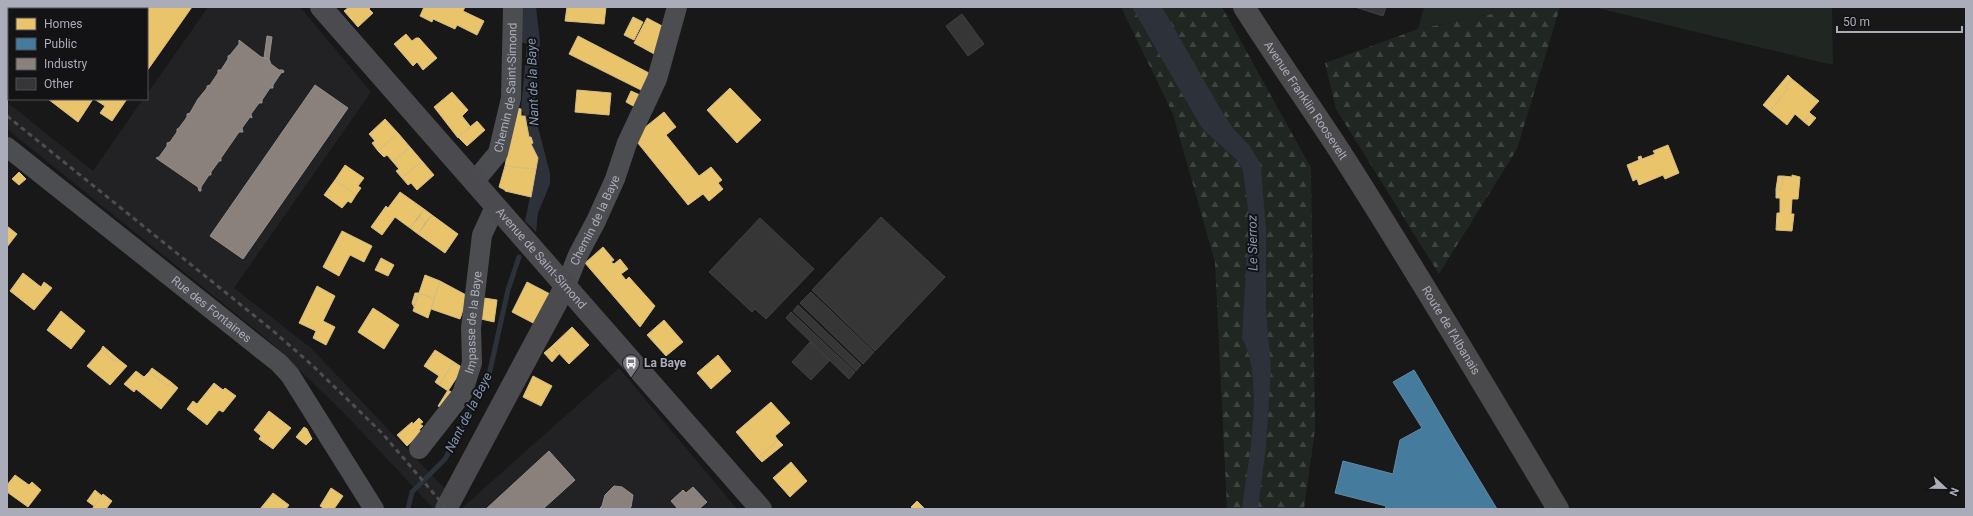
<svg xmlns="http://www.w3.org/2000/svg" width="1973" height="516" font-family="Roboto,sans-serif">
<style>
.built{fill:#222224}
.green{fill:#202722}
.forest{fill:url(#forest-firs)}
.water{fill:#2c313a}
.homes{fill:#e9c46a;stroke:#d6bd82}
.public{fill:#457b9d;stroke:#638aa5}
.industry{fill:#8a817c;stroke:#948e8e}
.lines{fill:none;stroke-linecap:round;stroke-linejoin:round}
.stream{stroke:#2c313a;stroke-width:5}
.building{fill:#363637;stroke:#414144}
.street{stroke:#4c4d51;stroke-width:20}
.secondary{stroke:#4b4b4f;stroke-width:22}
.primary{stroke:#4a4a4d;stroke-width:22}
.rail{stroke:#4d4e51;stroke-width:3;stroke-dasharray:5 4;stroke-linecap:butt}
.labels{text-anchor:middle;stroke-width:4;stroke-linejoin:round;paint-order:stroke}
.street-label{font-size:12px;fill:#aaacb9;stroke:#131214}
.poi-label{font-size:12px;font-weight:bold;fill:#aaacb9;stroke:#131214;text-anchor:start}
.water-label{font-size:13px;font-style:italic;fill:#8294b2;stroke:#131214}
</style>
<defs>
<pattern id="forest-firs" width="22" height="20" patternUnits="userSpaceOnUse"><rect width="22" height="20" fill="#202722"/><path d="M5 1l3.5 6h-7zM16 11l3.5 6h-7z" fill="#3e4440"/></pattern>
</defs>
<rect width="100%" height="100%" fill="#181818"/>
<path class="built" d="M208,7H300L371,92L234,288L311,348L445,489L434,509L342,411L266,338L7,129V102L93,171L143,99H147V94Z
M619,368L737,509H461Z"/>
<path class="green" d="M1424,7H1526L1418,29Z
M1593,7H1832L1833,65Z"/>
<path class="forest" d="M1121,7H1222L1311,168L1315,429L1304,509H1227L1215,262L1173,114Z
M1526,7H1560L1517,149L1439,274L1336,109L1325,63L1418,29Z"/>
<path class="water" d="M520,7H536L540,41L534,112L550,173V184L538,213L536,232L525,221L538,158L531,144L533,143L531,137H529L525,116L521,109L527,44L519,41Z
M1132,7H1162L1222,112L1233,128L1249,145L1259,161L1261,168L1266,229V309L1271,369L1266,446L1258,509H1242C1248,463 1265,379 1242,338L1249,217L1243,171L1238,161L1205,131L1200,125Z"/>
<path class="homes" d="M114,7H192L147,71V9H112Z
M349,7H371L369,9L373,13L358,27L344,11Z
M424,7H465L463,11L484,21L477,35L457,25L455,29L433,19L432,22L420,16Z
M567,7H606L604,24L565,21Z
M633,17L643,22L634,40L624,35Z
M647,18L666,28L656,55L634,43Z
M406,34L412,41L416,38H419L437,58L423,70L417,62L413,66L394,44Z
M578,36L649,73L641,90L569,54Z
M1788,75L1792,79L1785,87L1788,89L1770,111L1763,105Z
M1792,79L1819,101L1809,112L1811,114L1804,122L1795,114L1787,125L1770,111L1788,89L1785,87Z
M730,88L761,120L737,143L707,110Z
M577,90L611,93L609,115L575,112Z
M631,91L640,95L635,107L626,102Z
M452,92L468,110L462,116L470,126L458,138L434,107Z
M48,99H93L78,122Z
M94,99H127L112,121L100,113L105,106Z
M516,108L521,109V116H525L529,137H531L533,143L531,144L538,158L536,169L505,166Z
M664,112L676,127L666,135L699,176L711,167L722,180L718,183L723,189L709,201L703,194L688,205L633,137Z
M1811,114L1816,118L1809,126L1804,122Z
M385,119L398,133L378,151L372,143L375,141L369,134Z
M477,121L485,130L467,146L458,137Z
M398,133L410,147L393,162L387,155L384,157L378,151Z
M1668,145L1679,173L1665,179L1663,175L1639,185L1637,179L1633,181L1627,165L1639,160L1638,157L1641,156L1642,159L1655,154L1653,151Z
M410,147L422,161L402,178L396,171L399,169L393,162Z
M422,161L434,175L417,190L411,183L408,185L402,178Z
M345,165L364,178L358,186L361,188L356,195L335,180Z
M505,166L536,169L531,197L505,191V190L499,187Z
M19,172L26,179L19,185L12,179Z
M1792,175L1800,177L1798,199H1792L1791,214H1794L1792,231L1776,230L1777,213H1780V198H1776V189L1781,190L1783,176L1792,177Z
M1778,176H1783L1781,190L1776,189Z
M335,180L356,195L351,203L348,201L342,208L324,195Z
M400,192L424,209L410,228L395,217L382,235L371,227L386,206L388,208Z
M424,209L432,215L426,222L419,217Z
M432,215L458,234L445,253L418,234Z
M419,217L426,222L418,234L410,228Z
M7,226L17,234L7,247Z
M342,231L372,246L364,262L350,255L339,276L323,267Z
M603,247L614,260L611,262L614,264L620,259L628,269L621,274L626,280L629,277L655,306L640,327L585,263Z
M381,258L394,265L388,276L375,270Z
M23,273L41,287L44,282L52,288L34,310L10,291Z
M425,275L440,281L434,299L419,293Z
M440,281L468,296L460,319L431,309Z
M527,282L550,294L535,324L512,312Z
M317,286L335,296L323,321L335,327L326,345L313,338L316,331L299,323Z
M415,293H419L414,307L412,303Z
M419,293L434,299L428,318L413,311Z
M484,298L497,300L494,322L481,319Z
M373,308L399,325L384,349L358,332Z
M61,311L85,331L71,349L47,330Z
M664,320L683,342L666,356L647,335Z
M572,327L589,345L569,364L552,346Z
M103,346L118,359L116,362L101,350Z
M552,346L559,354L552,362L544,353Z
M101,350L116,362L118,359L127,366L110,385L87,366Z
M435,350L454,362L439,385L435,382L439,376L424,366Z
M718,355L731,371L711,389L697,373Z
M454,362L463,368L448,391L439,385Z
M152,368L171,382L168,386L149,372Z
M136,371L144,377L149,372L168,386L171,382L178,388L161,409L136,389L134,392L124,384Z
M533,376L552,386L541,406L523,397Z
M214,383L223,390L225,388L236,396L223,412L219,410L207,425L187,409L193,401L197,404Z
M448,390L454,394L444,410L438,406Z
M771,402L790,423L775,436L778,440L758,458L736,432Z
M269,411L291,428L273,449L259,439L261,436L254,430Z
M419,418L423,422L420,424L423,426L419,430L422,432L407,446L397,435L412,422L413,424Z
M304,427L307,429L312,439L306,445L296,437Z
M778,440L783,445L762,462L758,458Z
M791,462L807,481L790,497L773,478Z
M15,475L29,485L32,482L41,490L28,507L7,492V485Z
M331,488L343,496L334,509H325L320,506Z
M95,490L102,496L94,506L87,501Z
M273,493L289,505L286,509H260Z
M103,494L112,501L106,509H92Z
M917,501L925,509H913L911,507Z"/>
<path class="public" d="M1414,370L1454,438L1497,509H1385L1386,506L1335,493L1343,461L1393,474L1400,440L1422,428L1393,382Z"/>
<path class="industry" d="M267,36L272,37L269,59L264,58Z
M239,40L261,57L269,59L271,64L279,70H283L284,72L281,73L273,85V88H270L262,100V103H259L251,114L252,118L250,117L242,128L243,132H239L221,158V161H219L211,172V175H209L201,187V191H199L198,187L156,158L159,157L167,146V143L170,142L177,132V129L179,128L187,117V114L190,113L198,99L207,88V86L210,85L218,73V70H221L228,59V56L230,55L239,44Z
M315,85L348,108L243,259L210,236Z
M549,451L575,480L543,509H486Z
M614,486L622,487L633,495L631,507L628,509H599L602,506L605,495Z
M693,487L707,502L699,509H678L671,501L683,490L686,493Z"/>
<g class="lines">
<path class="stream" d="M408,509L412,492L445,459L489,375L508,290L519,257"/>
</g>
<path class="building" d="M1355,7H1386L1383,16Z
M962,14L984,44L968,56L946,26Z
M881,217L945,277L875,351L812,290Z
M760,218L814,269L766,319L755,309L752,312L709,272Z
M811,292L874,352L863,364L800,303Z
M798,305L861,365L856,371L793,311Z
M791,312L855,372L849,379L786,318Z
M810,342L830,360L811,380L792,362Z"/>
<g class="lines">
<g class="street">
<path id="s1" d="M7,147L279,363L290,375L374,509"/>
<path id="s2" d="M474,182L498,153L511,98L513,7"/>
<path id="s3" d="M566,285L578,255L596,221L615,179L627,143L657,79L677,7"/>
<path id="s4" d="M419,449L462,394L472,363L471,328L482,235L495,207"/>
</g>
<g class="secondary">
<path id="s5" d="M321,7L761,509"/>
<path d="M446,509L566,285"/>
</g>
<path class="primary" id="s6" d="M1244,7C1275,56 1309,104 1341,153C1416,270 1487,390 1558,509"/>
<path class="rail" d="M7,116L272,330L312,365L382,433L447,509"/>
</g>
<defs>
<g id="bus-pin" transform="scale(0.9)"><path d="M0 17L-7.5 6A9.5 9.5 0 1 1 7.5 6Z" fill="#777881" stroke="#131214"/><path d="M-5-6H5V4H4V6H2V4H-2V6H-4V4H-5ZM-3.5-4V0h7V-4ZM-3.5 1.2v1.5H-2V1.2ZM2 1.2v1.5H3.5V1.2Z" fill="#fff"/></g>
</defs>
<g fill-rule="evenodd">
<use href="#bus-pin" x="631" y="363"/>
</g>
<g class="labels">
<g class="street-label">
<text dy="4" stroke="none"><textPath href="#s2" startOffset="104">Chemin de Saint-Simond</textPath></text>
<text dy="4" stroke="none"><textPath href="#s6" startOffset="112">Avenue Franklin Roosevelt</textPath></text>
<text dy="4" stroke="none"><textPath href="#s3" startOffset="71">Chemin de la Baye</textPath></text>
<text dy="4" stroke="none"><textPath href="#s5" startOffset="334">Avenue de Saint-Simond</textPath></text>
<text dy="4" stroke="none"><textPath href="#s1" startOffset="261">Rue des Fontaines</textPath></text>
<text dy="4" stroke="none"><textPath href="#s4" startOffset="143">Impasse de la Baye</textPath></text>
<text dy="4" stroke="none"><textPath href="#s6" startOffset="384">Route de l'Albanais</textPath></text>
</g>
<g class="poi-label">
<text x="644" y="367">La Baye</text>
</g>
<g class="water-label">
<text transform="translate(532 82) rotate(-92)" y="5">Nant de la Baye</text>
<text transform="translate(1252 243) rotate(-91)" y="5">Le Sierroz</text>
<text transform="translate(468 412) rotate(-63)" y="5">Nant de la Baye</text>
</g>
</g>
<rect width="1973" height="516" fill="none" stroke="#aaacb9" stroke-width="16"/>
<rect x="8" y="8" width="140" height="92" fill="#131214" stroke="#4f5056"/>
<rect x="16" y="18" width="20" height="12" fill="#e9c46a" stroke="#4f5056"/>
<text x="44" y="28" font-size="12" fill="#aaacb9">Homes</text>
<rect x="16" y="38" width="20" height="12" fill="#457b9d" stroke="#4f5056"/>
<text x="44" y="48" font-size="12" fill="#aaacb9">Public</text>
<rect x="16" y="58" width="20" height="12" fill="#8a817c" stroke="#4f5056"/>
<text x="44" y="68" font-size="12" fill="#aaacb9">Industry</text>
<rect x="16" y="78" width="20" height="12" fill="#363637" stroke="#4f5056"/>
<text x="44" y="88" font-size="12" fill="#aaacb9">Other</text>
<g transform="translate(1945 488) rotate(112)" stroke="#131214" stroke-width="3" paint-order="stroke">
<path d="M0-3L7 15L0 10L-7 15Z" fill="#aaacb9"/>
<text y="-6" font-size="11" font-weight="bold" text-anchor="middle" fill="#aaacb9">N</text>
</g>
<path d="M1837 26v6h125v-6" fill="none" stroke="#aaacb9" stroke-width="2"/>
<text x="1843" y="26" font-size="12" fill="#aaacb9" stroke="#131214" stroke-width="3" paint-order="stroke">50 m</text>
</svg>
